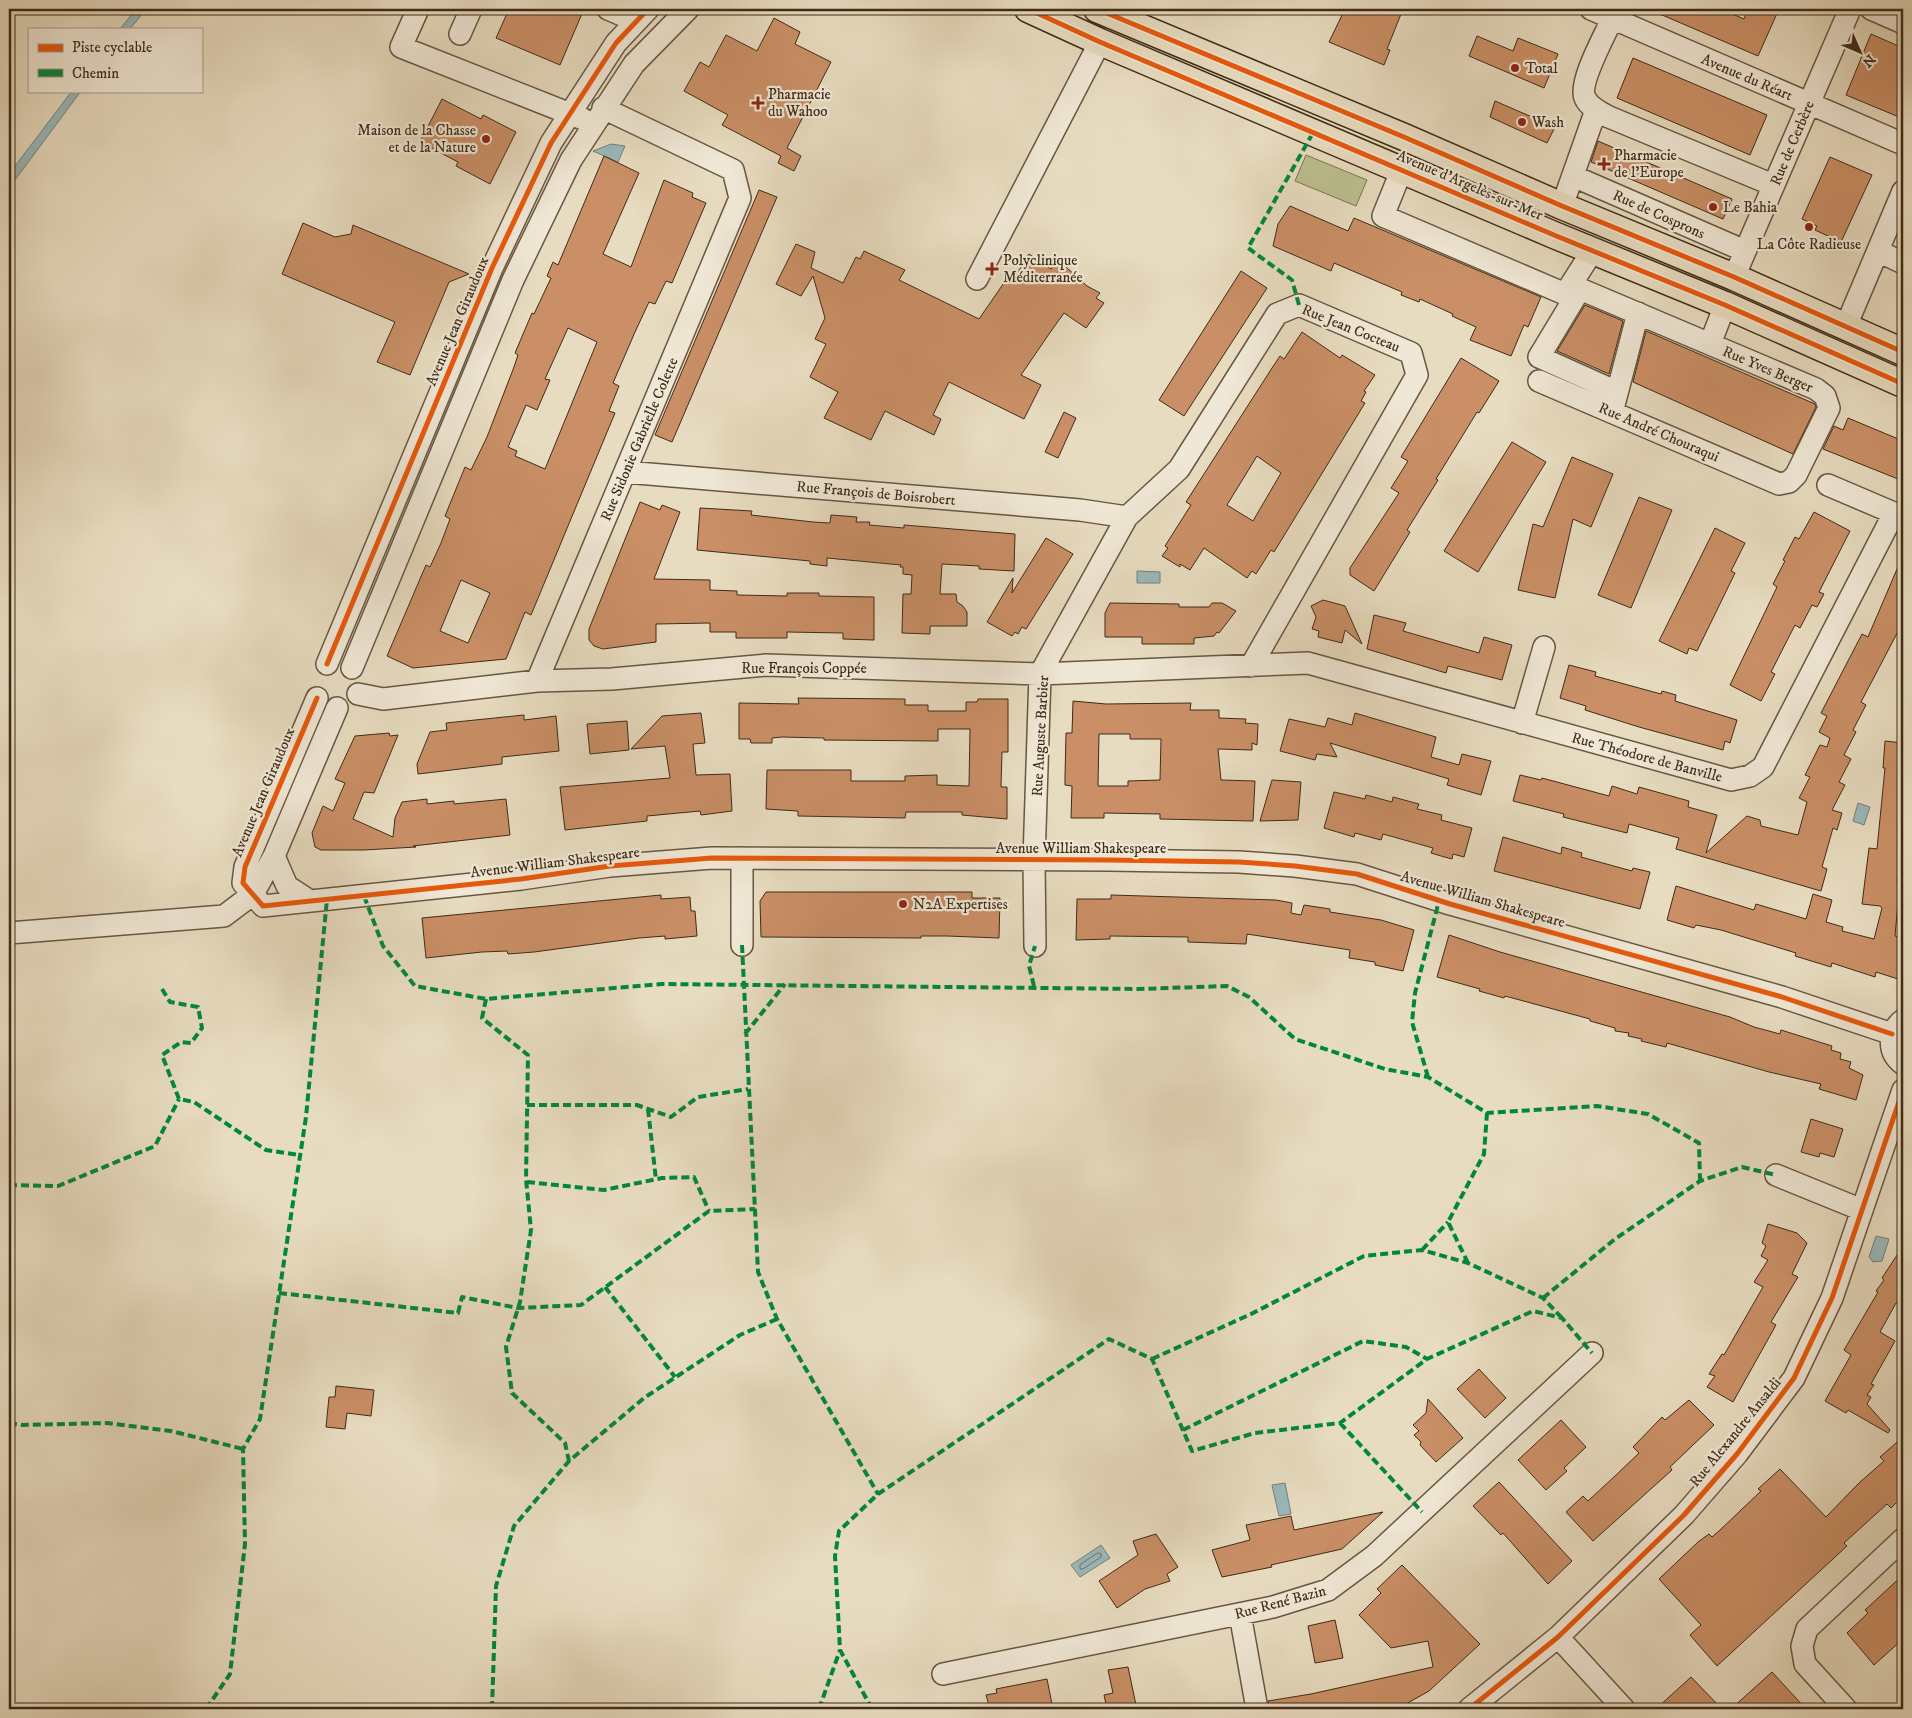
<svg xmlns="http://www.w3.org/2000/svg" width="1912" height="1718" font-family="'IM FELL DW Pica',serif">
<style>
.green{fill:#bcbf8e;stroke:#7d7553}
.water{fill:#9ab9bb;stroke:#75807a}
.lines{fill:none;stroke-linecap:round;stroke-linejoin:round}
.shore{stroke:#6c726a;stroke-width:1}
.building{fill:#ca8f66;stroke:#3e2b18;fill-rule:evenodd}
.minor-casing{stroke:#685742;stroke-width:24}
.major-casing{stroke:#3e2b18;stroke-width:29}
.minor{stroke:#f0e8d6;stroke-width:21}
.major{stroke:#e8dcc0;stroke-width:26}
.quiet{stroke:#00873e;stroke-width:4;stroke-dasharray:8 4;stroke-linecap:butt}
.cycleway-casing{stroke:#f0e8d6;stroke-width:8}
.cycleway{stroke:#e8590c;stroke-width:5}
.poi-dot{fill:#8f2418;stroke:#f0e8d6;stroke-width:2}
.labels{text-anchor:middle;stroke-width:4.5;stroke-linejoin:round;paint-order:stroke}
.poi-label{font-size:15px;fill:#3e2b18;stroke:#f0e8d6;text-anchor:start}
.street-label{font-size:15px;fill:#3e2b18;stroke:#f0e8d6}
</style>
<rect width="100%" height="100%" fill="#e8dcc0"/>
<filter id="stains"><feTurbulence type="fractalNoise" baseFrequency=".004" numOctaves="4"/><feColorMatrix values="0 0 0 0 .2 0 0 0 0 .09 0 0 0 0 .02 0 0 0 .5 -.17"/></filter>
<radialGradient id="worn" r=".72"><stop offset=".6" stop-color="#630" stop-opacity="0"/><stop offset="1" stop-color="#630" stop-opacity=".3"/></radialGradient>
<path class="green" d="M1306,155L1367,180L1356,206L1295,181Z"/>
<path class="water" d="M136,9H146L130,29H120Z
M72,91H81L9,188V174Z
M611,144L625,146L618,162L593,151Z
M1137,571L1160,572V583H1137Z
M1858,803L1870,807L1864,825L1853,821Z
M1876,1236L1889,1239L1882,1261L1873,1262L1869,1257Z
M1285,1483L1291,1514L1279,1516L1272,1485Z
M1101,1545L1110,1558L1080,1577L1071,1565Z"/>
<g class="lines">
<path class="shore" d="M1098,1553L1101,1554V1557L1083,1569H1080V1565Z"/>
</g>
<path class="building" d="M509,9H584L560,65L496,38Z
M1345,9H1403L1387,49L1390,50L1384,65L1329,42Z
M1648,9H1721L1744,19L1748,9H1779L1758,56Z
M774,18L800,32L795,44L831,62L787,148L801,156L794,171L778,163L781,156L722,125L728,115L684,91L700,62L709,67L726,35L757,51Z
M1871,34L1903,48V108L1899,117L1846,95Z
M1477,36L1513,51L1518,38L1558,54L1544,88L1469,56Z
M1633,58L1767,115L1750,155L1617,98Z
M442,99L481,119L483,115L516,132L490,184L456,166L458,162L420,142Z
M1495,101L1555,127L1547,143L1490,117Z
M1598,141L1732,199L1723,219L1591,162Z
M604,156L639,173L603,254L631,267L664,180L693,193L692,197L706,203L672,283L666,281L655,304L649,302L635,332L613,383L619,386L609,411L615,413L531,615L525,612L506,659L413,668L387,656L426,565L430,567L441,543L450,519L445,516L465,467L471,470L487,437L514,367L518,355L515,353L532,313L534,314L551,278L547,276L553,262L558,265ZM568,328L597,342L545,469L515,456L517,451L508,447L526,405L537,410L550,380L545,379ZM461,580L490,593L468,643L440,631Z
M1830,157L1872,175L1841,242L1815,230L1817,226L1802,219Z
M759,190L777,197L672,442L655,435Z
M1290,206L1348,231L1354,218L1541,297L1528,327L1524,325L1511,356L1470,340L1476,327L1452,316L1453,314L1420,299L1419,302L1401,295L1402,292L1334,263L1331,271L1273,246L1278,224Z
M303,223L335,237L351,234L353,225L469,274L449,282L410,375L377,362L395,322L282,274Z
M796,244L815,252L811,268L843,283L856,257L860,259L864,251L905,270L899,280L979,319L1008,277L1010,279L1016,271L1018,272L1029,254L1051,269L1057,261L1066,267L1087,286L1100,293L1096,298L1104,303L1086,328L1064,313L1049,334L1021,375L1041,385L1024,419L949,382L933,415L941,419L934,435L885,411L871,440L824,418L838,392L810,377L826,344L815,339L825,318L813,276L801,296L776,284Z
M1241,271L1267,288L1184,416L1159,400Z
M1585,305L1623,321L1609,374L1557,351Z
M1646,331L1815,404L1816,407L1793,454L1633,382Z
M1302,332L1340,358L1342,355L1375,375L1364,391L1366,392L1361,401L1365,403L1274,552L1271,550L1256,574L1252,571L1247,578L1204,548L1190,570L1180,564V567L1162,556L1168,548L1165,546L1191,505L1186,502L1272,368L1280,356L1284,359ZM1257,456L1281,473L1253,521L1227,505Z
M1461,358L1499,381L1479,413L1477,412L1436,479L1438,480L1407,530L1410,532L1374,591L1350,575V568L1399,493L1391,488L1408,461L1401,457Z
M1064,412L1076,418L1058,458L1045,452Z
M1848,418L1903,441V481L1823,449L1834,426L1843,430Z
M1512,442L1546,462L1478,572L1444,551Z
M1572,457L1613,474L1591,527L1573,519L1555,598L1518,590L1533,524L1543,527Z
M1639,497L1672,510L1631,608L1598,595Z
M640,502L660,510L662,505L680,512L654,579L710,580V590L737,591V595L787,596V593H819V596L874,597V640L843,639V633L787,632V638H736V632H710V623L656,624V642L603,649L594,646L589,640V629Z
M700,508L752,511L751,515L813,522L830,523L831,515L857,517L856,522H870L869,525L904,528V525L1015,534L1014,571L979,569V566L942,564L940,594H956L957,602L963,606L967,612V626H930V634L902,633L903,594H911L912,575L903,574V567H900L901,565L827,558V566L810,564V561L697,550Z
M1814,512L1850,531L1819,592L1824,594L1817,607L1812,605L1800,628L1795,625L1771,672L1775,674L1761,701L1730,685L1777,587L1773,584L1785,561L1783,560L1795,537L1799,539Z
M1715,528L1745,543L1731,571L1735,573L1697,651L1689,648L1687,654L1659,641Z
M1046,538L1073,554L1026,629L1022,627L1018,634L1015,632L1012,636L987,622L1013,578L1012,593Z
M1903,555V622L1861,702L1866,705L1853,730L1856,732L1844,755L1851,759L1839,782L1845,785L1832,810L1842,813L1837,830L1833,828L1822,867L1827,869L1821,891L1676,849L1679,838L1629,824L1627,833L1563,817L1564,814L1513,801L1520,775L1541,780L1542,778L1609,796L1612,786L1637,794L1639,787L1689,801L1688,807L1717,815L1706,853L1747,816L1760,820L1761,826L1798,835L1807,802L1799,798L1810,777L1805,775L1820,745L1827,747L1830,738L1819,732L1827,716L1821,713L1862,634L1868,637Z
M1323,600L1345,606L1362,644L1345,630L1342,643L1318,637L1319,631L1312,629L1316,617L1311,606Z
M1110,603L1179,604V607H1209L1212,603H1222L1236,611L1219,633L1217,632L1214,636L1194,638V644H1142V637H1105V613Z
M1374,615L1406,623L1403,631L1479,653L1484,637L1512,645L1502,680L1448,666L1446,673L1367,649Z
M1569,665L1596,672L1595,676L1661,694L1662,691L1676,695L1675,701L1737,720L1730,743L1725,741L1723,750L1639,727L1585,710L1586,706L1560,698Z
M798,698L905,699V705H928V711H966V702H977L978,699H1008V752H1002L1001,787H1007V819L962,815V812H906L905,818L798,816V811L766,809L767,770H851V781H905V776L937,775V785L969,786L970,729H938V741L824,740V738L782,737L772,738V743H751L750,739H739V703L799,704Z
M1073,701L1106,704L1191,703L1190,710H1219V718L1246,719L1245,723L1258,724L1257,745L1252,743V750L1218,749L1221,780L1255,781L1253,821L1160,819V814L1104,813V818H1071L1072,786L1065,785V777L1066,733H1072ZM1099,734H1130V739H1161L1160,780L1128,781V786H1098Z
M701,713L705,743L693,744L696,775L730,774L732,811L701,815L700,811L647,816V821L565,830L560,787L670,778L665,746L631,749L662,716Z
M1355,713L1436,737L1431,757L1459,765L1462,754L1491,761L1481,795L1447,785L1449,779L1330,743L1337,757L1317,754L1315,760L1280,751L1289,719L1325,727L1328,718L1352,725Z
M524,715V720L556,716L559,751L502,757V764L418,774L417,764L430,732L447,730L446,723Z
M627,721L629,750L590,754L587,724Z
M389,733L390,736L398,735L374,793L364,792L353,819L393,837L395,818L402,802L427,799V804L454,801V804L506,799L510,835L413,846L416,847L364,850H321L315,847L312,833L323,806L333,811L345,783L335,779L355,736Z
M1885,741L1903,743V828L1897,881H1900L1895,936L1903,938V961L1898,979L1876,972L1875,977L1832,963L1831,967L1795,956L1796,953L1721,930L1696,925L1694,928L1667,920L1676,886L1754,910L1756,904L1806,919L1813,894L1832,900L1826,922L1843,927L1842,931L1874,939L1882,908L1880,906L1862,904L1869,848L1877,849L1885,768H1883Z
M1272,780L1301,782L1298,820L1260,821Z
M1334,792L1365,799L1366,795L1392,802L1393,797L1419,804L1417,809L1442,815L1441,820L1472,828L1464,857L1453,854L1452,859L1441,856L1431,853L1433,848L1383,834L1381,840L1355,833L1354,837L1324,828Z
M1503,837L1561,854L1562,847L1582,853L1581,857L1632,871L1633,868L1650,872L1640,909L1494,871Z
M766,892H972V898H1000L999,938L947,936H921V938L761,937L760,901Z
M661,895V899L690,897L691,911H695L697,936L665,939V936L639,938L534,952L508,954L507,951L482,952L426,958L422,918Z
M1111,895L1276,900L1292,903L1291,913L1301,915L1304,905L1330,909V912L1381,920L1414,930L1403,971L1375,965V962L1349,958L1350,950L1247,934L1246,944L1188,942V937L1110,936V939L1076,940L1077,899H1111Z
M1449,935L1500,952L1730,1017L1754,1027L1780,1034L1781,1030L1832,1046L1831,1050L1841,1053L1840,1059L1851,1062L1849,1068L1863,1075L1856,1100L1819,1089L1821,1084L1769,1072L1667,1043L1666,1047L1641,1041L1642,1039L1628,1036L1629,1033L1615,1031V1028L1590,1021V1019L1505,996L1504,998L1479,991L1480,989L1437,977Z
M1811,1119L1843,1129L1834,1157L1820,1153L1819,1157L1801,1152Z
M1768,1224L1797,1233L1807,1243L1792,1274L1798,1277L1771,1322L1776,1325L1733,1402L1707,1387L1715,1376L1709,1374L1722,1354L1724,1355L1763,1287L1754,1282L1768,1260L1761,1256L1766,1246L1762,1243Z
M1903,1246V1305L1896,1303L1880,1332L1895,1341L1871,1384L1874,1385L1867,1395L1871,1397L1867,1404L1890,1430L1888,1433L1848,1410L1846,1413L1825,1401L1851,1355L1844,1350L1878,1292L1876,1291L1884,1280L1882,1278Z
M1479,1369L1506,1398L1485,1418L1457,1389Z
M336,1386L374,1390L371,1416L347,1413L345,1429L326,1427L329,1397H335Z
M1428,1399L1463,1438L1436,1462L1420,1445L1421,1442L1414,1435L1419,1431L1413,1425L1426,1413Z
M1689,1400L1714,1425L1670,1467L1672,1470L1593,1541L1566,1512L1583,1496L1588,1501L1615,1476L1639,1453L1633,1447L1662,1417L1665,1420Z
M1561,1420L1586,1447L1564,1468L1567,1471L1546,1490L1518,1460Z
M1903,1437V1496L1891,1508L1887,1504L1844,1543L1847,1546L1717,1666L1690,1635L1701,1625L1659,1579L1698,1542L1709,1534L1712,1537L1719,1531L1761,1491L1758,1489L1780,1469L1826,1517L1859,1483L1884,1461L1880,1457Z
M1499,1482L1572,1561L1548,1584L1503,1533L1501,1535L1473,1506Z
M1383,1512L1342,1549L1271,1565L1272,1567L1222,1577L1212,1550L1250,1540L1246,1525L1291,1516L1294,1530Z
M1156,1534L1178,1567L1167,1574L1170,1581L1145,1589L1117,1608L1099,1581L1138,1555L1133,1541Z
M1402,1565L1480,1644L1429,1691L1397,1709H1269L1268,1701L1311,1694L1433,1667L1428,1641L1391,1648L1359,1615L1381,1593L1377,1589Z
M1903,1575V1639L1874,1665L1847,1633L1868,1613L1865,1610Z
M1335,1620L1343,1658L1315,1663L1308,1626Z
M1128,1667L1136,1705L1107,1709L1104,1695L1113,1693L1108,1670Z
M1772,1672L1806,1709H1731Z
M1691,1677L1722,1709H1656Z
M1047,1679L1053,1709H990L986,1695L997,1693L996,1689Z"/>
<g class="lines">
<g class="minor-casing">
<path id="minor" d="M418,9L401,47L583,119
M608,9L636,21
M1591,9L1903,144
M1871,9L1903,23
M1612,19C1605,35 1578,83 1585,98C1589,107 1601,113 1609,117L1773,185
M460,34L471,9
M1402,169L1383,216L1565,294L1593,250
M1573,176L1745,251
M1562,206L1596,110
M1878,251L1903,263
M1734,277L1850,9
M977,279L1100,42
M1846,326L1903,191
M1710,344L1725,305
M1539,381L1779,484L1789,482L1796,475L1829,408L1825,396L1816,389L1580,289L1539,357L1617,392
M1614,405L1638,313
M625,472L1080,510L1127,517
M1828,485L1903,517
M327,664L492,268L551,143L616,43L648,9
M352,668L513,280L571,160L634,64L688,9
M537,681L740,198L733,170L603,108
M358,694L383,699L537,681L612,679L766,665L1040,674L1308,663L1731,780L1750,776L1763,767L1894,513
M317,698L245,867L243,883L263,906L521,879L610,866L712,858L1108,860L1239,862L1295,866L1357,874L1450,904L1782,997L1892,1034
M1522,723L1544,647
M274,856L287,886L310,901
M742,858V945
M9,933L224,916L253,894L274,856L337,708
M1035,946L1034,860L1040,674L1127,517L1179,469L1277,314L1299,305L1411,353L1417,375L1251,666
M1903,1020C1888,1032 1887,1052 1903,1064
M1776,1175L1862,1210
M1240,1614L1257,1709
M1558,1637L1624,1709
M943,1674L1273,1607L1328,1590L1374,1556L1592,1353
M1469,1709L1558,1637L1684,1515L1737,1454L1794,1378L1832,1298L1903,1090
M1846,1709L1805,1664L1802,1646L1807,1629L1903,1539"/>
</g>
<g class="major-casing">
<path id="major" d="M1028,9L1100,42L1554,235L1725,305L1903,384
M1097,9L1404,137L1562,206L1734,277L1903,352"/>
</g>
<use href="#minor" class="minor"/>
<use href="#major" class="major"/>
<path class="quiet" d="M1299,305L1292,280L1248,248L1314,131
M364,896L383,946L415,986L486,999L662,984L1138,989L1227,986L1249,997L1295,1039L1385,1069L1428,1077L1487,1113L1597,1106L1648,1114L1699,1143L1700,1181
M742,945L758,1272L777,1319L878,1494
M1034,986L1029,966L1035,946
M162,989L170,1002L198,1007L202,1028L191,1043L181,1042L162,1055L179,1099L194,1102L266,1150L300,1155
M486,999L482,1018L528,1055L526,1179L531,1230L520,1302L506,1347L512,1393L565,1443L569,1461
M745,1034L785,984
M1428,1077L1412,1022L1415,993L1439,901
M527,1105H637L671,1117L698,1097L748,1089
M648,1109L656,1180
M527,1182L604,1190L662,1178L694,1177L709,1211
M9,1185L58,1186L155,1146L179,1099
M1422,1250L1448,1222
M1468,1263L1448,1222L1484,1154L1487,1113
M605,1287L675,1377
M279,1293L458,1313L462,1297L518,1308L581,1305L709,1211L755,1209
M1543,1298L1615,1239L1700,1181L1742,1167L1776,1175
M1152,1359L1251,1314L1364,1256L1422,1250L1468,1263L1543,1298L1562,1318
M9,1423L22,1425L107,1423L171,1431L243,1449
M1340,1423L1422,1512
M1183,1430L1363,1341L1406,1347L1427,1359
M206,1709L230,1674L245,1544L243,1449L260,1419L306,1117L327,899
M492,1709L496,1586L514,1526L569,1461L644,1398L740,1335L777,1319
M819,1709L840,1650
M872,1709L840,1650L835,1556L839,1531L878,1494L1109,1339L1152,1359L1192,1451L1255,1433L1340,1423L1427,1359L1533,1311L1562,1318L1592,1353"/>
<g class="cycleway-casing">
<path id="cycleway" d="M1028,9L1100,42L1554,235L1725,305L1903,384
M1097,9L1404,137L1562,206L1734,277L1903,352
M327,664L492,268L551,143L616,43L648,9
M317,698L245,867L243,883L263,906L521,879L610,866L712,858L1108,860L1239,862L1295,866L1357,874L1450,904L1782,997L1892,1034
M1469,1709L1558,1637L1684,1515L1737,1454L1794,1378L1832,1298L1903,1090"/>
</g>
<use href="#cycleway" class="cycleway"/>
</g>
<g class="poi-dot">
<circle cx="1515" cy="68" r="5"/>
<path d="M755.5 95.5h5v5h5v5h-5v5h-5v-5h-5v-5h5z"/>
<circle cx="1522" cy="122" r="5"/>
<circle cx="486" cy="139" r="5"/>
<path d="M1601.5 156.5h5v5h5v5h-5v5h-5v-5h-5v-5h5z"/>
<circle cx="1713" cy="207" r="5"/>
<circle cx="1809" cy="227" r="5"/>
<path d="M989.5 261.5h5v5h5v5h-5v5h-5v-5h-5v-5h5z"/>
<circle cx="903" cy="904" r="5"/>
</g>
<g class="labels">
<g class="poi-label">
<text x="1525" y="73">Total</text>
<text x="768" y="99">Pharmacie<tspan x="768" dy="17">du Wahoo</tspan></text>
<text x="1532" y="127">Wash</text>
<text x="476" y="135" text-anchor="end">Maison de la Chasse<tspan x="476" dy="17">et de la Nature</tspan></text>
<text x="1614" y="160">Pharmacie<tspan x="1614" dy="17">de l'Europe</tspan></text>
<text x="1723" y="212">Le Bahia</text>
<text x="1809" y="249" text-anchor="middle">La Côte Radieuse</text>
<text x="1003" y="265">Polyclinique<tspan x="1003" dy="17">Méditerranée</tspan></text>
<text x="913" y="909">N2A Expertises</text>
</g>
<g class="street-label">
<text transform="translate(1747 77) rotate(23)" y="5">Avenue du Réart</text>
<text transform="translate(1792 143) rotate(-67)" y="5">Rue de Cerbère</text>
<text transform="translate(1470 185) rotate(23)" y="5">Avenue d'Argelès-sur-Mer</text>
<text transform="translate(1659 214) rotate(24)" y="5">Rue de Cosprons</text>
<text transform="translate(457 321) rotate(-67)" y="5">Avenue Jean Giraudoux</text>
<text transform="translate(1351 328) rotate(22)" y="5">Rue Jean Cocteau</text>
<text transform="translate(1768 369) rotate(23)" y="5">Rue Yves Berger</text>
<text transform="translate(1659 432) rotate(23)" y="5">Rue André Chouraqui</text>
<text transform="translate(639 439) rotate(-67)" y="5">Rue Sidonie Gabrielle Colette</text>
<text transform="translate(876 493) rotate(5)" y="5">Rue François de Boisrobert</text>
<text x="804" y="673">Rue François Coppée</text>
<text transform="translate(1040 736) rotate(-87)" y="5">Rue Auguste Barbier</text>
<text transform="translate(1647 757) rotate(15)" y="5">Rue Théodore de Banville</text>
<text transform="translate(263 792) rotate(-67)" y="5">Avenue Jean Giraudoux</text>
<text x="1081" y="853">Avenue William Shakespeare</text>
<text transform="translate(555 862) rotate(-7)" y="5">Avenue William Shakespeare</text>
<text transform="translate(1483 899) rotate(16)" y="5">Avenue William Shakespeare</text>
<text transform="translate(1735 1432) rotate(-51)" y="5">Rue Alexandre Ansaldi</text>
<text transform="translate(1280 1602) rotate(-15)" y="5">Rue René Bazin</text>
</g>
</g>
<rect width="1912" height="1718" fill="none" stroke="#e8dcc0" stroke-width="30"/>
<rect x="10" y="10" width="1892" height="1698" fill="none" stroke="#3e2b18" stroke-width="2.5"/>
<rect x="15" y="15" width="1882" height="1688" fill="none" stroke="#3e2b18"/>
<rect x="28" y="28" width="175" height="65" fill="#f0e8d6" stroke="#a99c8a"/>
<rect x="38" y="44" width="25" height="8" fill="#e8590c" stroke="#a99c8a"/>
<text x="72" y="52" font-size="15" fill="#3e2b18">Piste cyclable</text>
<rect x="38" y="69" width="25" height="8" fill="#00873e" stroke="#a99c8a"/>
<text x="72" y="78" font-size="15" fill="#3e2b18">Chemin</text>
<g transform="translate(1860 52) rotate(135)" stroke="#f0e8d6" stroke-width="4" paint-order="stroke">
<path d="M0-4L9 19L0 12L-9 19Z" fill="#3e2b18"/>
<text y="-8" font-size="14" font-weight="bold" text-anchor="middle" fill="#3e2b18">N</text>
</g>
<rect width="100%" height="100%" filter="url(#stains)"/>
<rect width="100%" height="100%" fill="url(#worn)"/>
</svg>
